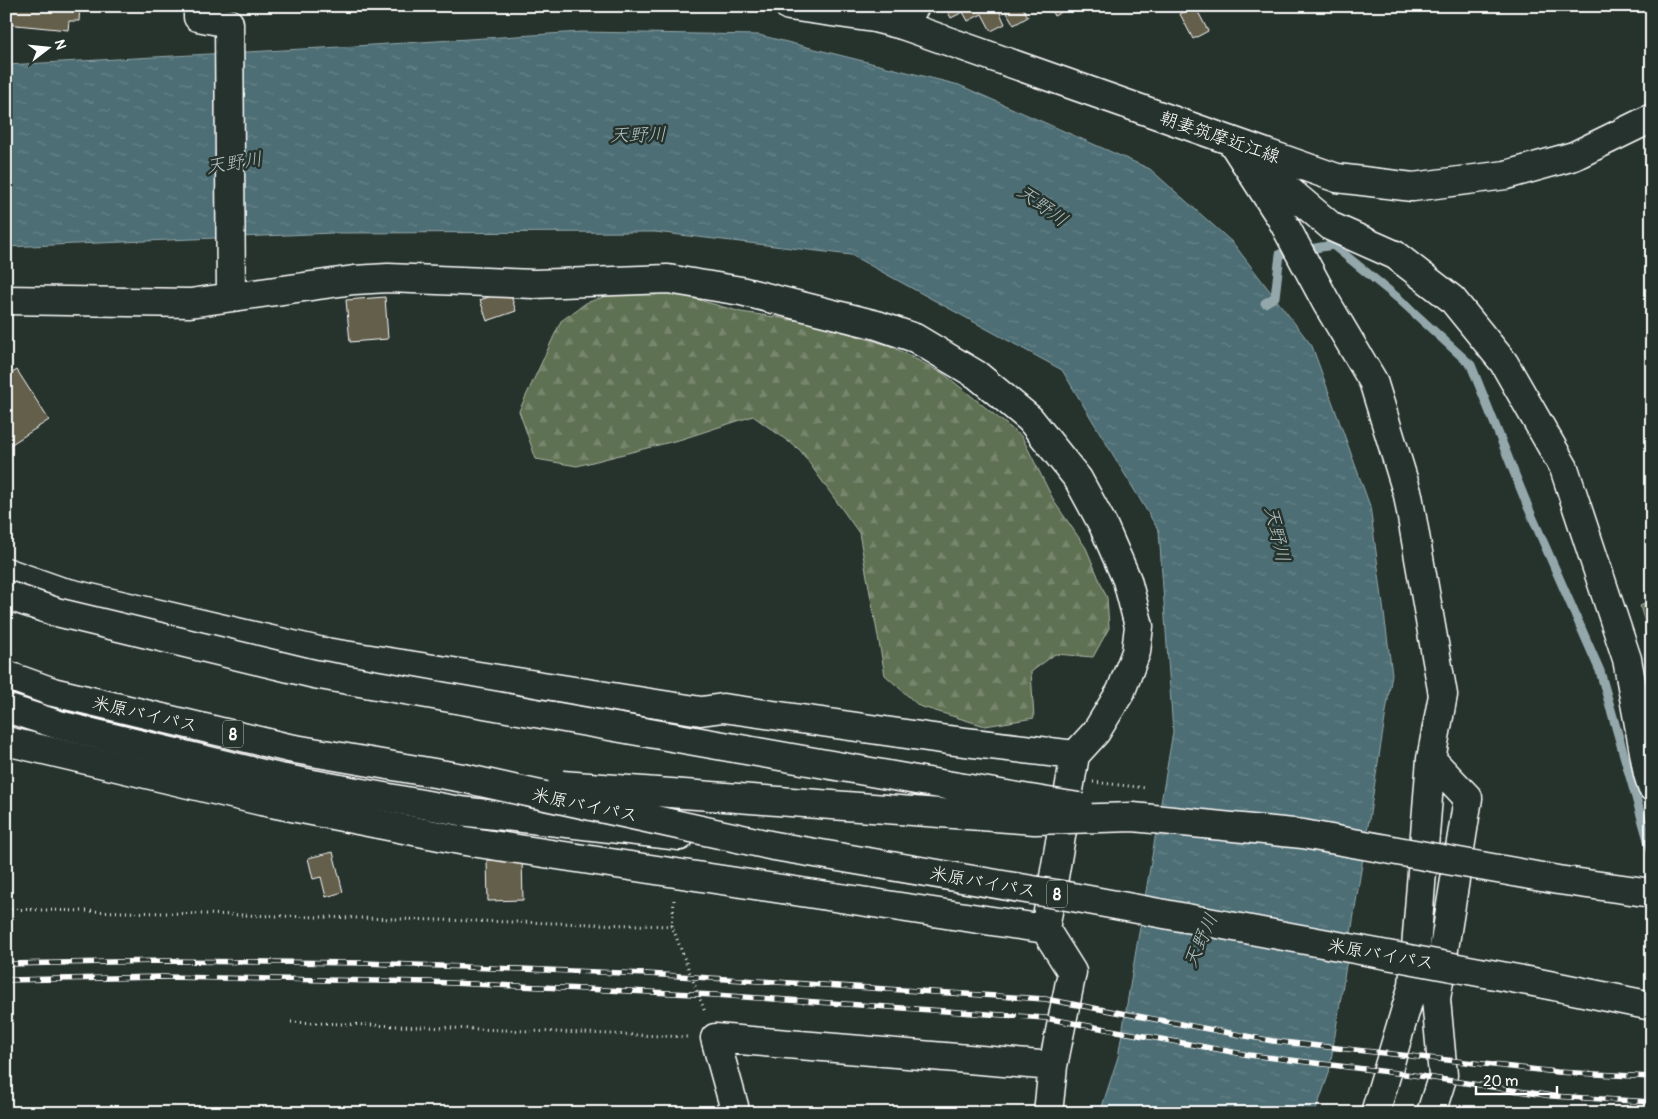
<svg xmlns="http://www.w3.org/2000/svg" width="1658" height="1119" font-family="Pangolin,'Klee One',sans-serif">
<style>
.forest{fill:url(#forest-firs);stroke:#afb8a9}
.cemetery{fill:url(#cemetery-stones);stroke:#afb8a9}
.water{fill:url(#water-ripples);stroke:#94a8ac}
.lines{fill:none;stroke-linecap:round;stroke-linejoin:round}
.stream{stroke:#94a8ac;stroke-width:9}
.building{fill:#635e4c;stroke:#fff}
.minor-casing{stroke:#fff;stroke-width:31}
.secondary-casing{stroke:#fff;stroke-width:31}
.trunk-casing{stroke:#fff;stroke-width:31}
.path{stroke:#fff;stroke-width:3;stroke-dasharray:1 4;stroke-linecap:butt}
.minor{stroke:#26332d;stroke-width:28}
.secondary{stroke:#26332d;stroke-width:28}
.trunk{stroke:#26332d;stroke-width:28}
.rail-casing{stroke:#fff;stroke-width:5.5}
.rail{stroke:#26332d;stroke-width:4;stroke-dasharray:11;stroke-linecap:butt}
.trunk-bridge-casing{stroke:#fff;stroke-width:31;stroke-linecap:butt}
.path-bridge{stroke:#fff;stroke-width:3;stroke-dasharray:1 4;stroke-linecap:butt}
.trunk-bridge{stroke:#26332d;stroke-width:28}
.labels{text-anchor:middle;stroke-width:5;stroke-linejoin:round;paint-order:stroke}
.shield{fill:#26332d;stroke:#bec2c0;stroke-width:1}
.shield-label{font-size:16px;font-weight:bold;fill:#fff}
.street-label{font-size:18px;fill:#fff;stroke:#26332d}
.water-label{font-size:19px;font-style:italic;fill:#afbec0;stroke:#26332d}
</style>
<defs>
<pattern id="forest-firs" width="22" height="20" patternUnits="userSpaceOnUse" patternTransform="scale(1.25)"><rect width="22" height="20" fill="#5f7153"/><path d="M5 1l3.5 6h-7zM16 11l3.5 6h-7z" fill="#77866d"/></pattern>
<pattern id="cemetery-stones" width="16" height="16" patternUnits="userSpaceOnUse" patternTransform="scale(1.25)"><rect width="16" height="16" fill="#5f7153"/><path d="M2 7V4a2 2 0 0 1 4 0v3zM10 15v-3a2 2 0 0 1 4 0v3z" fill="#77866d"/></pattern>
<pattern id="water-ripples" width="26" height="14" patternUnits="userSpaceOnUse" patternTransform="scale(1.25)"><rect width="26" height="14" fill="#4d6e74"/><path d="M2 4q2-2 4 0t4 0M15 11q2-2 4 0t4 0" fill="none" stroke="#688489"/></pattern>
</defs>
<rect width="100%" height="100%" fill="#26332d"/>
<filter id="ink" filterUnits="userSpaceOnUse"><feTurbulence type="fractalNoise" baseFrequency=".02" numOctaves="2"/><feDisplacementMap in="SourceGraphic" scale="10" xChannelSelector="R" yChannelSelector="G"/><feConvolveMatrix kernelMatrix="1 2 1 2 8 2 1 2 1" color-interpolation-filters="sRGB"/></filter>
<g filter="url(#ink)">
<path class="forest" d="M671,292L741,312L809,322L891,346L944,374L1022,437L1055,503L1086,548L1107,598L1109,628L1093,657L1055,654L1031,672L1034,718L985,726L919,706L885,675L859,533L800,450L753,416L682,439L577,466L536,459L519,411L561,321L586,303L606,296Z"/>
<path class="cemetery" d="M1652,600V645L1640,606Z"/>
<path class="water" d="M581,32L759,35L959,85L1150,169L1233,243L1312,346L1370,506L1392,674L1329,1073L1315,1113H1100L1118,1057L1173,732L1159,531L1062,370L851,255L655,232L333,233L6,247V65L340,47Z"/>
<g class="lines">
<path class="stream" d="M1265,303L1275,297L1280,254L1333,245L1399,299L1471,365L1528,507L1600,671L1652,854"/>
</g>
<path class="building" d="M6,6H80L79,21H69L68,30L6,24Z
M945,6H997L1005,24L991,31L982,14L968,21L963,12L951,18Z
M1003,6H1026L1023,8L1028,17L1014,25Z
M1049,6H1073L1054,16Z
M1195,6L1208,31L1193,39L1180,14Z
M509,290L516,311L487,321L480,300Z
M385,297L388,339L350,342L346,300Z
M17,370L49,420L7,447L6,377Z
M333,852L343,892L326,897L321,877L313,879L308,858Z
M522,859L523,900L488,901L487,860Z"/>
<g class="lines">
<g class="minor-casing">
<path id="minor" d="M198,6V17L229,23L231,297
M902,25L915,6
M1232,142L1281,218L1326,302L1373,381L1408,495L1443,695L1431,759L1413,985L1375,1113
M1254,161L1332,227L1395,255L1452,299L1504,363L1564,468L1627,659L1648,774L1652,787
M6,300L190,303L354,280L388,278L534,284L668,279L741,291L877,325L915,338L977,375L1030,419L1078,479L1103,525L1127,580L1139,626L1136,652L1121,691L1096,732L1075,755L1045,929L1072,972L1053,1066L1048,1113
M6,572L60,591L319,651L701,711L723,708L948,740L1075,755
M6,741L261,801L465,841L1045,929
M729,1113L734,1106L715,1038L1053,1066
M1431,1113L1443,1075L1436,999L1468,798L1431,759"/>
</g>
<g class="secondary-casing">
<path id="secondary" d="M789,6L874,18L902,25L1337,178L1413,187L1506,175L1574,156L1652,118"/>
</g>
<g class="trunk-casing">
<path id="trunk" d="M6,675L53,692L289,748L463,778
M6,708L59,725L280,778L460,811L680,836"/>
</g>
<path class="path" d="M674,900L672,926L705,1012
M6,909L672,926
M291,1022L689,1037"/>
<use href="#minor" class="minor"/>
<use href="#secondary" class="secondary"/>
<use href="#trunk" class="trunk"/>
<g class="rail-casing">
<path id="rail" d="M6,964L164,961L364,963L647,974L1045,999L1273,1041L1557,1072L1652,1077
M6,980L163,977L429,982L715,995L1045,1018L1249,1055L1413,1075L1552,1096L1652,1102"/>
</g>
<use href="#rail" class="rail"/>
<g class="trunk-bridge-casing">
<path id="trunk-bridge" d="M6,595L56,612L314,674L916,780L1078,807
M463,778L774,846L1067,896L1539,983L1652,1006
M562,785L1035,820L1133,817L1303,834L1558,880L1652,893"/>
</g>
<path class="path-bridge" d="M1093,782L1146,788"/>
<use href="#trunk-bridge" class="trunk-bridge"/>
</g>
</g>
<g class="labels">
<g class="shield">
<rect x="223" y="720.5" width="20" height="27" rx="4"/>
<rect x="1047" y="880.5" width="20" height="27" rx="4"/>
</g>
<g class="shield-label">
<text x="233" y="740">8</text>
<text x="1057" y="900">8</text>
</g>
<g class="street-label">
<text transform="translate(1220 137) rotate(19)" y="6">朝妻筑摩近江線</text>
<text transform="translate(145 714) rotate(13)" y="6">米原バイパス</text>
<text transform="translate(585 805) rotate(12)" y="6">米原バイパス</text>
<text transform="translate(983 882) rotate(10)" y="6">米原バイパス</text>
<text transform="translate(1381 954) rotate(10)" y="6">米原バイパス</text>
</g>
<g class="water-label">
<text transform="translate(638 134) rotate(-1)" y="7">天野川</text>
<text transform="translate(234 162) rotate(-9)" y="7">天野川</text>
<text transform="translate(1043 205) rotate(36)" y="7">天野川</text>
<text transform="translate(1278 534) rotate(77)" y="7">天野川</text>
<text transform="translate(1200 940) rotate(-66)" y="7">天野川</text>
</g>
</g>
<rect width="1658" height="1119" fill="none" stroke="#26332d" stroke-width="25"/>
<rect x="12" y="12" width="1633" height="1094" fill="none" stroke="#fff" stroke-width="2" filter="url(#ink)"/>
<g transform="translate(48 48) rotate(74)" stroke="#26332d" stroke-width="4" paint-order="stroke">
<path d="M0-4L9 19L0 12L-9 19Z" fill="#ffffff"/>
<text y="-8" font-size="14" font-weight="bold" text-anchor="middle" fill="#ffffff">N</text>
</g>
<path d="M1476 1086v8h81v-8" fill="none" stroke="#ffffff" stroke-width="2.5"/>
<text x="1483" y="1086" font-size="15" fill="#ffffff" stroke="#26332d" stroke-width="4" paint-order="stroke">20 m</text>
</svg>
